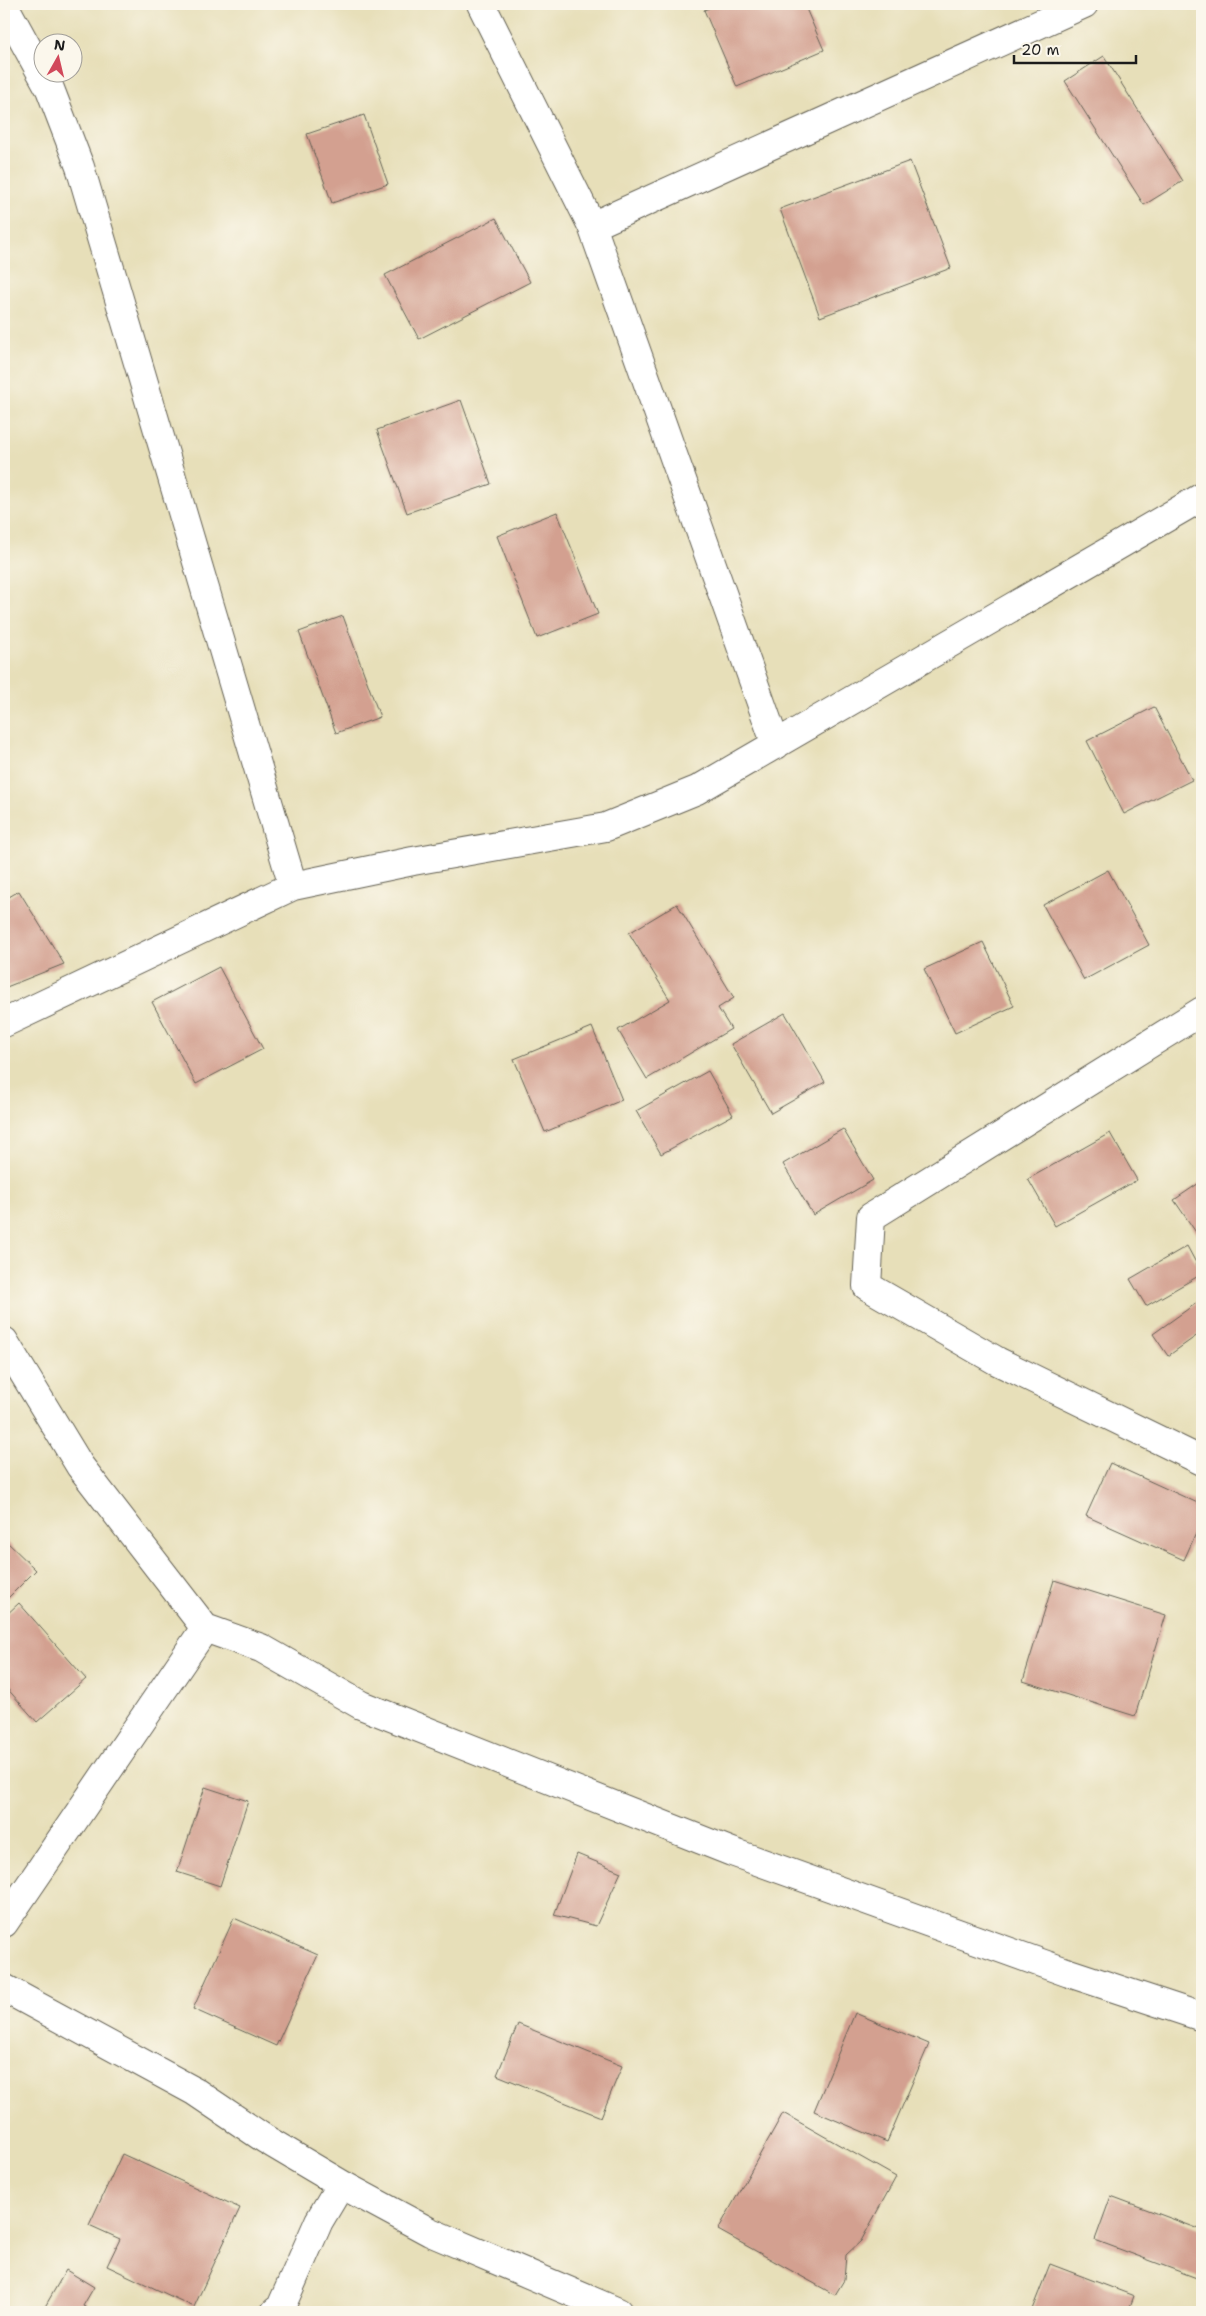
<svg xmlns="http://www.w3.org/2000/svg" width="1206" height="2316" font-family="'Shantell Sans',sans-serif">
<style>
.building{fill:#d3a090}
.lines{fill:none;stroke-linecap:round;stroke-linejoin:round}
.street-casing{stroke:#636053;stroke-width:30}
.street{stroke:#fff;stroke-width:28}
</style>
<rect width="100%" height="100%" fill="#fbf7ec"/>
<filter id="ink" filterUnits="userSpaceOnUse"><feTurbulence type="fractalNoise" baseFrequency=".02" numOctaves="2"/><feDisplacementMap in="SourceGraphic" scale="10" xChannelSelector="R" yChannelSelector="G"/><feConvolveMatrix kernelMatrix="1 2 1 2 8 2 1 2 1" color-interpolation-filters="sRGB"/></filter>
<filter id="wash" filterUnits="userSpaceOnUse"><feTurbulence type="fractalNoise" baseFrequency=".0096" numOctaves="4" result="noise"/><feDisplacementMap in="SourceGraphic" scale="20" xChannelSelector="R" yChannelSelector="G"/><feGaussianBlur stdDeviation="1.12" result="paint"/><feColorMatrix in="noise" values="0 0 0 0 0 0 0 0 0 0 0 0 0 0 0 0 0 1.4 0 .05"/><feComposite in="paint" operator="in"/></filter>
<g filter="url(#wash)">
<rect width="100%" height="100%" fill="#e7dfb9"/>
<g id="blocks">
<path class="building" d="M719,4H804L824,50L737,87L704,10Z
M1104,56L1183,181L1144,205L1065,81Z
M364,115L388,184L332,203L307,134Z
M910,161L951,268L820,317L780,209Z
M496,218L530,282L419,339L385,275Z
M461,400L491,484L407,513L377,430Z
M557,512L598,614L537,638L497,536Z
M343,616L380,717L336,733L299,632Z
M1154,707L1192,780L1124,814L1087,741Z
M1108,870L1149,945L1084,980L1043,905Z
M19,891L64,964L4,988V900Z
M677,904L734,998L718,1008L731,1029L647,1079L618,1030L670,1000L629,933Z
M983,942L1014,1006L955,1033L924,969Z
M219,967L263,1049L196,1084L152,1002Z
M785,1013L825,1082L771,1113L731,1044Z
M592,1027L622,1100L545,1132L514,1059Z
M708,1071L733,1115L661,1154L636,1111Z
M843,1129L873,1180L813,1215L783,1164Z
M1110,1133L1137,1180L1055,1226L1028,1179Z
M1202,1181V1241L1174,1200Z
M1187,1246L1202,1274L1146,1306L1130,1279Z
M1202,1299V1332L1168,1356L1153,1334Z
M1110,1463L1202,1505V1520L1184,1560L1086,1516Z
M4,1539L36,1570L4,1602Z
M1054,1580L1166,1615L1135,1716L1023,1681Z
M19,1603L86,1679L37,1722L4,1685V1617Z
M205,1787L248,1801L220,1886L177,1872Z
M577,1854L621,1872L596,1926L554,1915Z
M234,1918L318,1955L276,2046L193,2009Z
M855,2013L929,2044L887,2142L814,2111Z
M518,2024L622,2066L601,2117L497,2075Z
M783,2113L896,2177L861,2241L846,2255L844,2280L835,2295L718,2230Z
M122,2154L240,2208L194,2307L107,2266L120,2239L89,2225Z
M1111,2196L1202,2230V2280L1095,2240Z
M1050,2264L1134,2296L1128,2312H1031Z
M66,2270L94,2287L83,2306L94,2312H42Z"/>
</g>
</g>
<g filter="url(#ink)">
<use href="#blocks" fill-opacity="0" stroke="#636053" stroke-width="1"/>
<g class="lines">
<g class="street-casing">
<path id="street" d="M481,4L592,226L776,745
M4,5L50,89L80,167L293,886
M592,226L1084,4
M1202,1011L871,1217L867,1286L997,1361L1202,1461
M4,1023L293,886L413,861L606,827L697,790L1202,497
M4,1341L80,1466L205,1628L261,1648L361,1705L732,1852L1069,1973L1202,2017
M4,1923L205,1628
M4,1988L194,2091L265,2139L341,2184
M275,2312L281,2307L319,2221L341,2184L430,2232L618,2312"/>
</g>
<use href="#street" class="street"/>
</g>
</g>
<rect width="1206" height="2316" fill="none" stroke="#fbf7ec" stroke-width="20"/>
<g transform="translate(58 58) rotate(8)"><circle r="24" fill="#fbf7ec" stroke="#a29f99"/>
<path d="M0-4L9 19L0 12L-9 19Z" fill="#d1495b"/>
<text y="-8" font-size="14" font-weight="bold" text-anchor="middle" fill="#1c1c1c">N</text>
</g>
<path d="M1014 55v8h122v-8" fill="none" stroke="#1c1c1c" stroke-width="2.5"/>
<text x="1021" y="55" font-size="15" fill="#1c1c1c" stroke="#fbf7ec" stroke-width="4" paint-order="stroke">20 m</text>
</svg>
